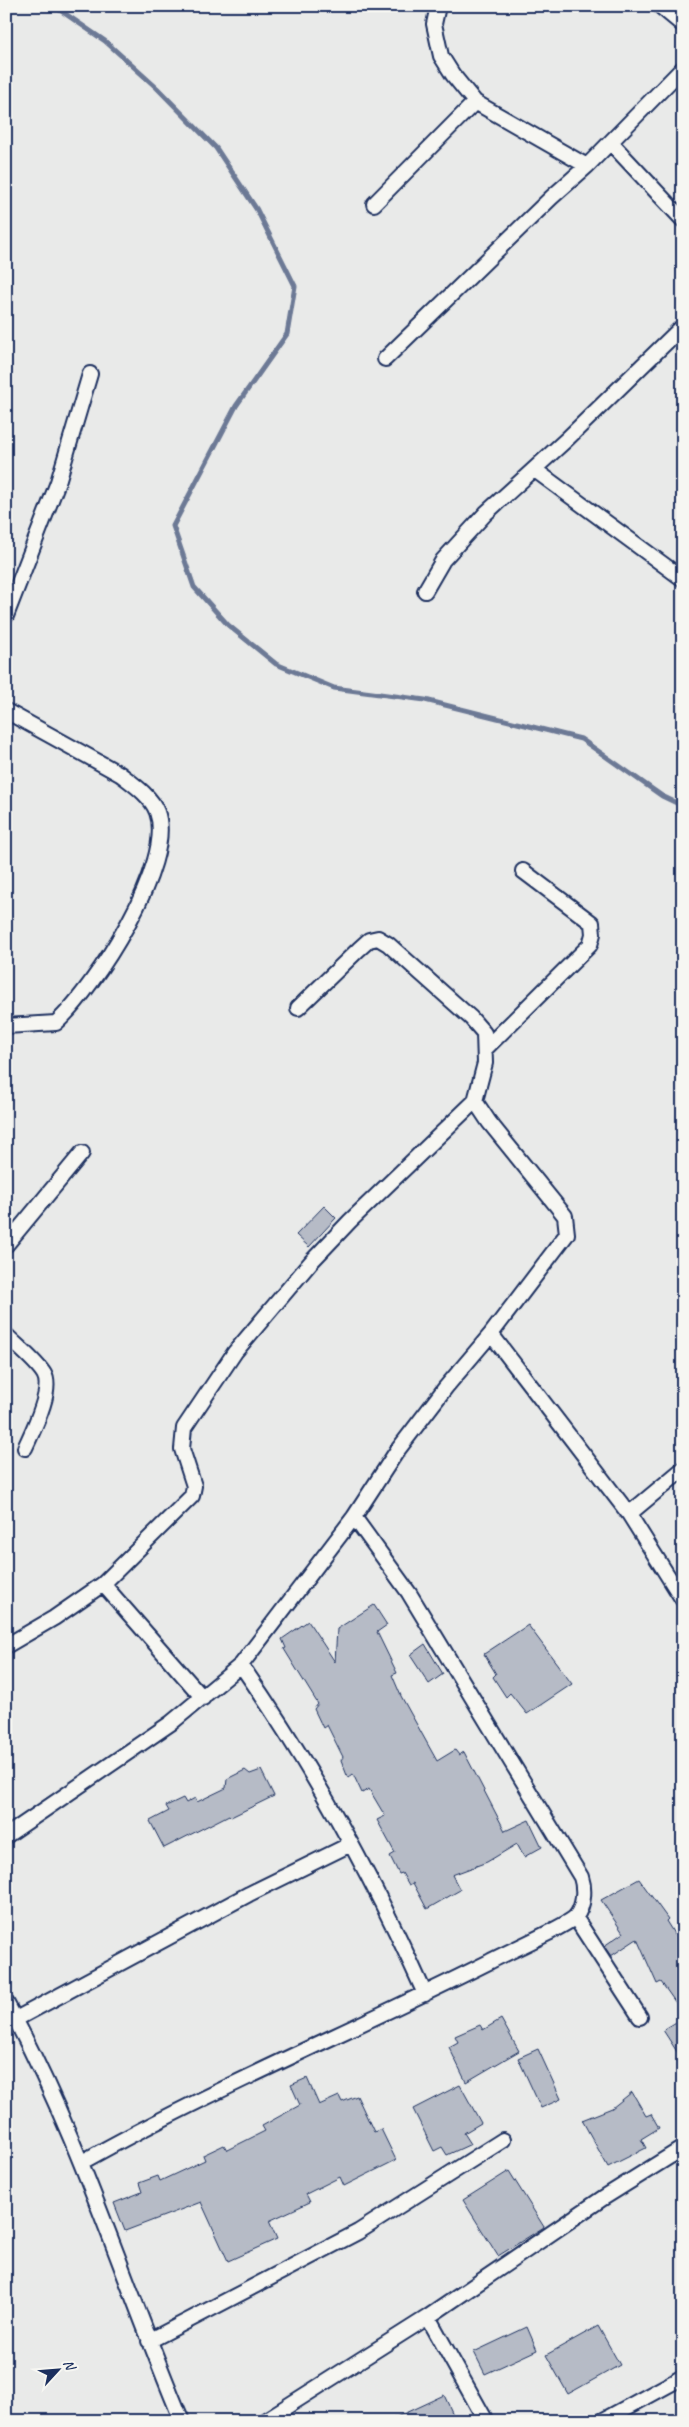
<svg xmlns="http://www.w3.org/2000/svg" width="689" height="2427" font-family="Caveat,sans-serif">
<style>
.lines{fill:none;stroke-linecap:round;stroke-linejoin:round}
.stream{stroke:#6c7995;stroke-width:5}
.building{fill:#b6bbc6;stroke:#1b2f5e}
.street-casing{stroke:#1b2f5e;stroke-width:18}
.street{stroke:#f6f6f2;stroke-width:14}
</style>
<rect width="100%" height="100%" fill="#e9eae9"/>
<filter id="ink" filterUnits="userSpaceOnUse"><feTurbulence type="fractalNoise" baseFrequency=".02" numOctaves="2"/><feDisplacementMap in="SourceGraphic" scale="10" xChannelSelector="R" yChannelSelector="G"/><feConvolveMatrix kernelMatrix="1 2 1 2 8 2 1 2 1" color-interpolation-filters="sRGB"/></filter>
<g filter="url(#ink)">
<g class="lines">
<path class="stream" d="M54,6L105,41L157,88L216,148L257,210L295,286L287,334L236,406L173,526L194,587L228,625L276,664L334,688L425,700L581,739L662,796L683,806"/>
</g>
<path class="building" d="M324,1206L336,1218L309,1247L296,1235Z
M374,1605L387,1625L377,1632L397,1673L392,1675L401,1696L437,1761L455,1750L459,1755L464,1752L505,1831L529,1820L542,1847L524,1857L517,1844L487,1862L452,1875L460,1890L427,1909L413,1883L409,1885L402,1873L399,1874L390,1856L395,1853L377,1820L385,1816L369,1789L362,1793L353,1774L348,1778L341,1760L343,1757L327,1725L323,1728L314,1709L318,1704L284,1649L286,1648L282,1639L308,1621L335,1662L337,1629Z
M528,1625L572,1684L527,1714L510,1693L506,1697L493,1677L496,1674L484,1654Z
M425,1644L443,1674L429,1684L410,1655Z
M245,1770L250,1774L261,1770L274,1796L231,1817L229,1815L164,1848L150,1821L169,1811L166,1806L183,1798L186,1803L195,1798L197,1802L226,1788L227,1779Z
M639,1879L668,1919L666,1921L683,1948V2013L661,1982L657,1984L637,1939L611,1956L604,1946L623,1933L601,1900Z
M683,2018V2061L663,2030Z
M501,2019L519,2051L466,2082L449,2047L458,2042L455,2036L480,2025L483,2030Z
M538,2049L561,2099L541,2108L518,2058Z
M307,2078L319,2105L339,2096L342,2102L357,2096L374,2132L381,2129L396,2160L344,2186L340,2177L306,2194L310,2202L269,2221L277,2239L228,2261L201,2202L125,2231L114,2203L142,2192L139,2183L158,2176L160,2181L205,2160L203,2155L224,2145L227,2150L265,2131L262,2126L300,2105L291,2085Z
M460,2085L481,2123L464,2133L471,2144L447,2155L442,2147L434,2151L413,2109Z
M632,2092L646,2116L651,2114L659,2128L641,2139L646,2148L608,2167L582,2120L612,2108Z
M509,2171L544,2227L498,2256L463,2200Z
M598,2326L620,2365L568,2394L546,2355Z
M527,2327L537,2350L485,2374L474,2352Z
M444,2395L456,2421H388Z"/>
<g class="lines">
<g class="street-casing">
<path id="street" d="M438,6L434,24L441,56L453,75L475,102L587,166L683,68
M660,6L683,25
M611,143L683,220
M374,204L475,102
M385,359L552,197L587,166
M535,470L683,579
M425,591L443,560L486,513L566,440L683,326
M6,616L58,482L90,374
M6,711L120,774C133,784 151,796 157,812C176,863 94,989 56,1023L6,1026
M485,1049L590,945L593,934L592,923L523,871
M6,1245L82,1153
M491,1334L629,1514L683,1600
M6,1335C17,1346 37,1362 44,1374C54,1390 32,1432 25,1448
M629,1514L683,1469
M103,1584L203,1698
M6,1646L54,1618L103,1584L192,1496L194,1486L182,1449L184,1428L235,1352L311,1262L350,1221L475,1101L485,1063L484,1033L471,1018L388,944L378,938L369,940L359,949L298,1008
M241,1665C314,1769 373,1878 425,1994
M6,1836L171,1723L241,1665L354,1517L397,1451L446,1387L491,1334L567,1234L565,1216L489,1122L475,1101
M575,1917L640,2017
M6,2002C79,2135 123,2281 182,2421
M16,2019L249,1894L351,1844
M82,2162C214,2088 354,2030 489,1962C503,1954 569,1925 576,1916C584,1906 585,1889 581,1877L409,1593L354,1517
M428,2317L486,2421
M149,2341L358,2232L503,2140
M264,2421L428,2317L603,2198L683,2148
M602,2421L683,2377"/>
</g>
<use href="#street" class="street"/>
</g>
</g>
<rect width="689" height="2427" fill="none" stroke="#f6f6f2" stroke-width="25"/>
<rect x="12" y="12" width="664" height="2402" fill="none" stroke="#1b2f5e" stroke-width="2" filter="url(#ink)"/>
<g transform="translate(58 2370) rotate(64)" stroke="#f6f6f2" stroke-width="4" paint-order="stroke">
<path d="M0-4L9 19L0 12L-9 19Z" fill="#1b2f5e"/>
<text y="-8" font-size="14" font-weight="bold" text-anchor="middle" fill="#1b2f5e">N</text>
</g>
</svg>
